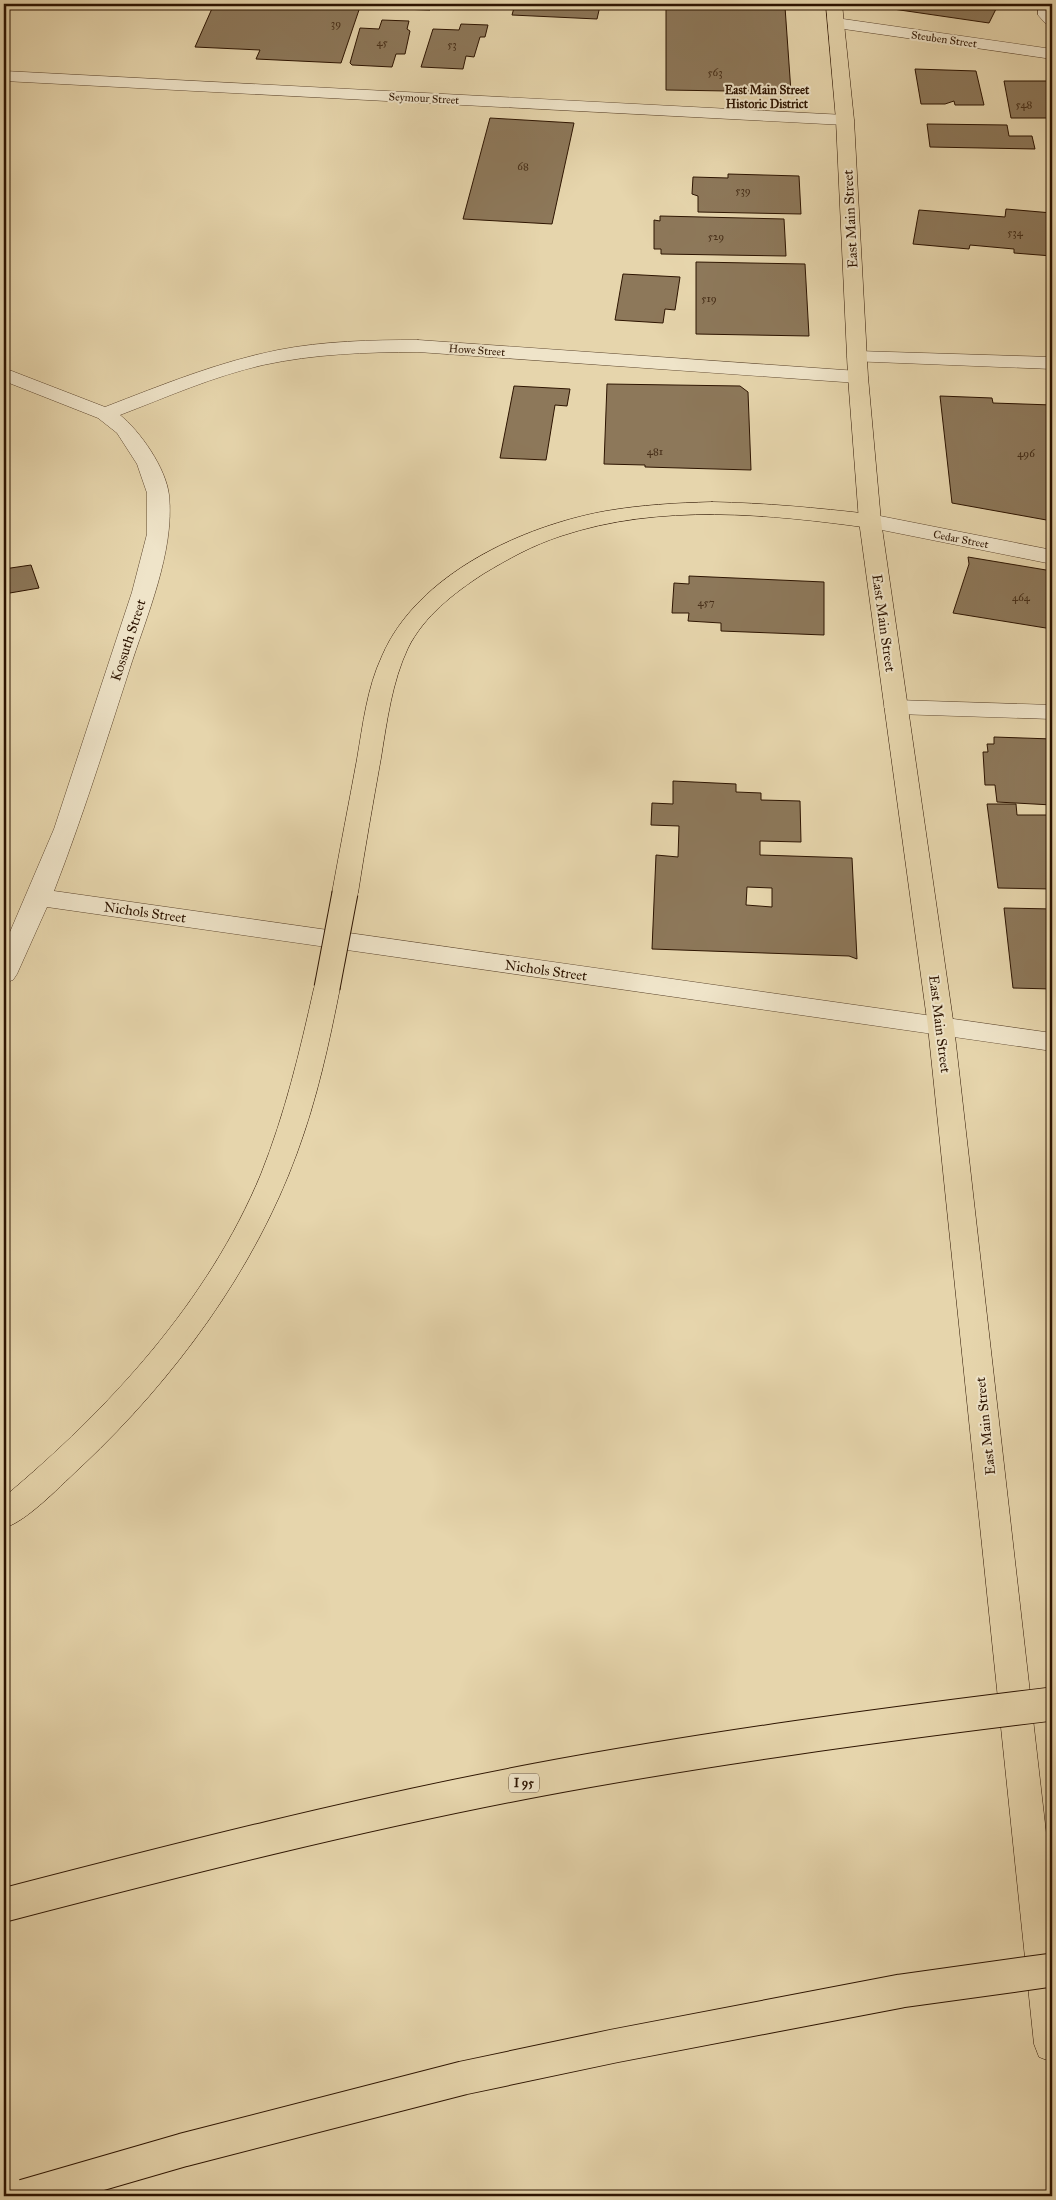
<svg xmlns="http://www.w3.org/2000/svg" width="1056" height="2200" font-family="'IM FELL Great Primer',serif">
<style>
.building{fill:#8d785a;stroke:#2d1401;fill-rule:evenodd}
.lines{fill:none;stroke-linecap:round;stroke-linejoin:round}
.minor-casing{stroke:#5b442c;stroke-width:1}
.major-casing{stroke:#2d1401;stroke-width:1}
.highway-casing{stroke:#2d1401;stroke-width:1}
.minor{fill:#efe4c9;fill-rule:evenodd}
.major{fill:#e6d5ac;fill-rule:evenodd}
.highway{fill:#e6d5ac;fill-rule:evenodd}
.highway-bridge-far1-casing{stroke:#2d1401;stroke-width:27;stroke-linecap:butt}
.highway-bridge-casing{stroke:#2d1401;stroke-width:35;stroke-linecap:butt}
.highway-bridge-far1{stroke:#e6d5ac;stroke-width:25}
.highway-bridge{stroke:#e6d5ac;stroke-width:33}
.labels{text-anchor:middle;stroke-width:4;stroke-linejoin:round;paint-order:stroke}
.number-label{font-size:11px;fill:#452d17}
.far-street-label{font-size:11px;fill:#2d1401;stroke:#efe4c9}
.far-neighbourhood-label{font-size:12px;font-weight:bold;fill:#2d1401;stroke:#efe4c9}
.shield{fill:#efe4c9;stroke:#67523d;stroke-width:1}
.shield-label{font-size:12px;font-weight:bold;fill:#2d1401}
.street-label{font-size:14px;fill:#2d1401;stroke:#efe4c9}
</style>
<rect width="100%" height="100%" fill="#e6d5ac"/>
<filter id="stains"><feTurbulence type="fractalNoise" baseFrequency=".004" numOctaves="4"/><feColorMatrix values="0 0 0 0 .2 0 0 0 0 .09 0 0 0 0 .02 0 0 0 .5 -.17"/></filter>
<radialGradient id="worn" r=".72"><stop offset=".6" stop-color="#630" stop-opacity="0"/><stop offset="1" stop-color="#630" stop-opacity=".3"/></radialGradient>
<path class="building" d="M214,4H361L341,63L256,59L260,50L195,47Z
M400,4H433L430,10L399,9Z
M515,4H557L600,6L597,19L512,15Z
M893,4H991L989,7L996,9L989,23L893,9Z
M666,5L785,7L791,92L666,90Z
M382,20L409,21L407,29L410,31L405,54H396L392,67L352,65L350,63L360,28L379,29Z
M461,24L488,25L485,37H480L474,57L466,56L463,69L421,67L433,29L459,30Z
M915,69L976,71L984,105H955L954,101L945,104H921Z
M1004,81H1052V118H1011Z
M490,118L574,123L552,224L463,219Z
M927,124L1007,125L1009,136H1032L1035,149L930,147Z
M728,174L799,176L801,214L698,212V196L692,194L693,177L728,178Z
M1006,209L1052,213V256L1014,253V249L970,245L969,249L913,244L919,210L1005,217Z
M660,216L784,219L786,256L661,254V249H654V220L660,221Z
M696,262L805,264L809,336L696,334Z
M623,274L680,277L675,310L665,309L663,323L615,320Z
M607,384L740,386L748,392L751,470L645,467V465L604,464Z
M514,386L570,389L567,406L555,405L546,460L500,458Z
M940,396L992,398L993,403L1052,405V521L952,503Z
M968,557L1052,571V629L953,613L969,564Z
M31,565L39,588L4,594V569Z
M689,576L824,582V635L721,631V623L688,621L689,613H672L674,583L689,584Z
M994,737L1052,739V805L997,802L995,785H985L983,752H988L987,744H994Z
M673,781L736,784V792L761,793V800L800,801L801,842L760,841V855L852,858L857,959L849,956L652,949L656,855L678,857L679,826L651,825L652,803L673,804ZM747,887L772,888V907L746,905Z
M987,804H1016L1017,815H1052V889L998,888Z
M1004,908L1052,909V989L1013,988Z"/>
<g class="lines">
<g class="minor-casing">
<path id="minor" d="M1038,4H1052V25L1046,24L1038,15Z
M836,18L1052,49V59L830,27L828,23L830,19Z
M4,71L845,115L851,116L854,120L851,124L845,125L4,81Z
M418,340L858,371L865,373L868,377L865,381L858,383L418,352C366,352 314,354 263,365C214,376 167,397 120,415C140,431 166,468 169,495C175,552 146,617 129,671C105,745 82,819 54,891L1052,1033V1051L47,907L17,974L13,980L4,983V946L54,829L132,592L147,534V493L137,464L117,433L98,418L4,381V368L105,407C162,385 218,362 278,350C324,341 371,340 418,340Z
M857,351L1052,357V369L850,361L847,357L850,353Z
M870,514L1052,550V564L862,526L859,521L862,516Z
M896,700L1052,705V719L896,714L888,712L884,707L888,702Z"/>
</g>
<g class="major-casing">
<path id="major" d="M826,4H842L854,120L868,377L881,521L954,1027L1052,1885V2062L1039,2057L1034,2044L928,1027L859,521L848,377L836,120Z"/>
</g>
<g class="highway-casing">
<path id="highway" d="M712,502C765,503 817,508 870,514L878,516L881,521L878,526L870,528C769,514 660,503 561,536C533,545 508,559 483,574C454,593 424,616 408,648C392,682 387,721 381,758C373,803 365,848 358,893L354,899L345,901L336,899L332,893C340,848 349,803 357,759C363,724 367,688 382,656C417,574 523,526 606,511C641,505 676,503 712,502Z
M327,979L336,982L340,988C329,1044 317,1099 297,1153C254,1271 174,1379 83,1465C63,1483 28,1521 4,1528V1497C109,1409 208,1302 261,1174C285,1114 300,1051 314,988L318,982Z"/>
</g>
<use href="#minor" class="minor"/>
<use href="#major" class="major"/>
<use href="#highway" class="highway"/>
<g class="highway-bridge-far1-casing">
<path id="highway-bridge-far1" d="M327,988L345,893"/>
</g>
<g class="highway-bridge-casing">
<path id="highway-bridge" d="M4,1905C181,1859 358,1814 537,1780C708,1748 880,1725 1052,1704
M24,2196L183,2150L463,2078L614,2046L901,1991L1052,1970"/>
</g>
<use href="#highway-bridge-far1" class="highway-bridge-far1"/>
<use href="#highway-bridge" class="highway-bridge"/>
</g>
<g class="labels">
<g class="number-label">
<text x="336" y="27">39</text>
<text x="382" y="46">45</text>
<text x="452" y="48">53</text>
<text x="715" y="76">563</text>
<text x="1024" y="108">548</text>
<text x="523" y="170">68</text>
<text x="743" y="194">539</text>
<text x="1015" y="236">534</text>
<text x="716" y="240">529</text>
<text x="709" y="302">519</text>
<text x="655" y="455">481</text>
<text x="1026" y="457">496</text>
<text x="1021" y="601">464</text>
<text x="706" y="606">457</text>
</g>
<g class="far-street-label">
<text transform="translate(944 39) rotate(8)" y="4">Steuben Street</text>
<text transform="translate(424 98) rotate(3)" y="4">Seymour Street</text>
<text transform="translate(477 350) rotate(4)" y="4">Howe Street</text>
<text transform="translate(961 539) rotate(11)" y="4">Cedar Street</text>
</g>
<g class="far-neighbourhood-label">
<text x="767" y="94">East Main Street<tspan x="767" dy="14">Historic District</tspan></text>
</g>
<rect class="shield" x="509" y="1773.5" width="30" height="19" rx="4"/>
<g class="shield-label">
<text x="524" y="1787">I 95</text>
</g>
<g class="street-label">
<text transform="translate(850 219) rotate(-93)" y="5">East Main Street</text>
<text transform="translate(884 623) rotate(82)" y="5">East Main Street</text>
<text transform="translate(128 640) rotate(-72)" y="5">Kossuth Street</text>
<text transform="translate(145 912) rotate(8)" y="5">Nichols Street</text>
<text transform="translate(546 970) rotate(8)" y="5">Nichols Street</text>
<text transform="translate(940 1024) rotate(83)" y="5">East Main Street</text>
<text transform="translate(985 1426) rotate(-96)" y="5">East Main Street</text>
</g>
</g>
<rect width="1056" height="2200" fill="none" stroke="#e6d5ac" stroke-width="20"/>
<rect x="5" y="5" width="1046" height="2190" fill="none" stroke="#2d1401" stroke-width="2.5"/>
<rect x="10" y="10" width="1036" height="2180" fill="none" stroke="#2d1401"/>
<rect width="100%" height="100%" filter="url(#stains)"/>
<rect width="100%" height="100%" fill="url(#worn)"/>
</svg>
